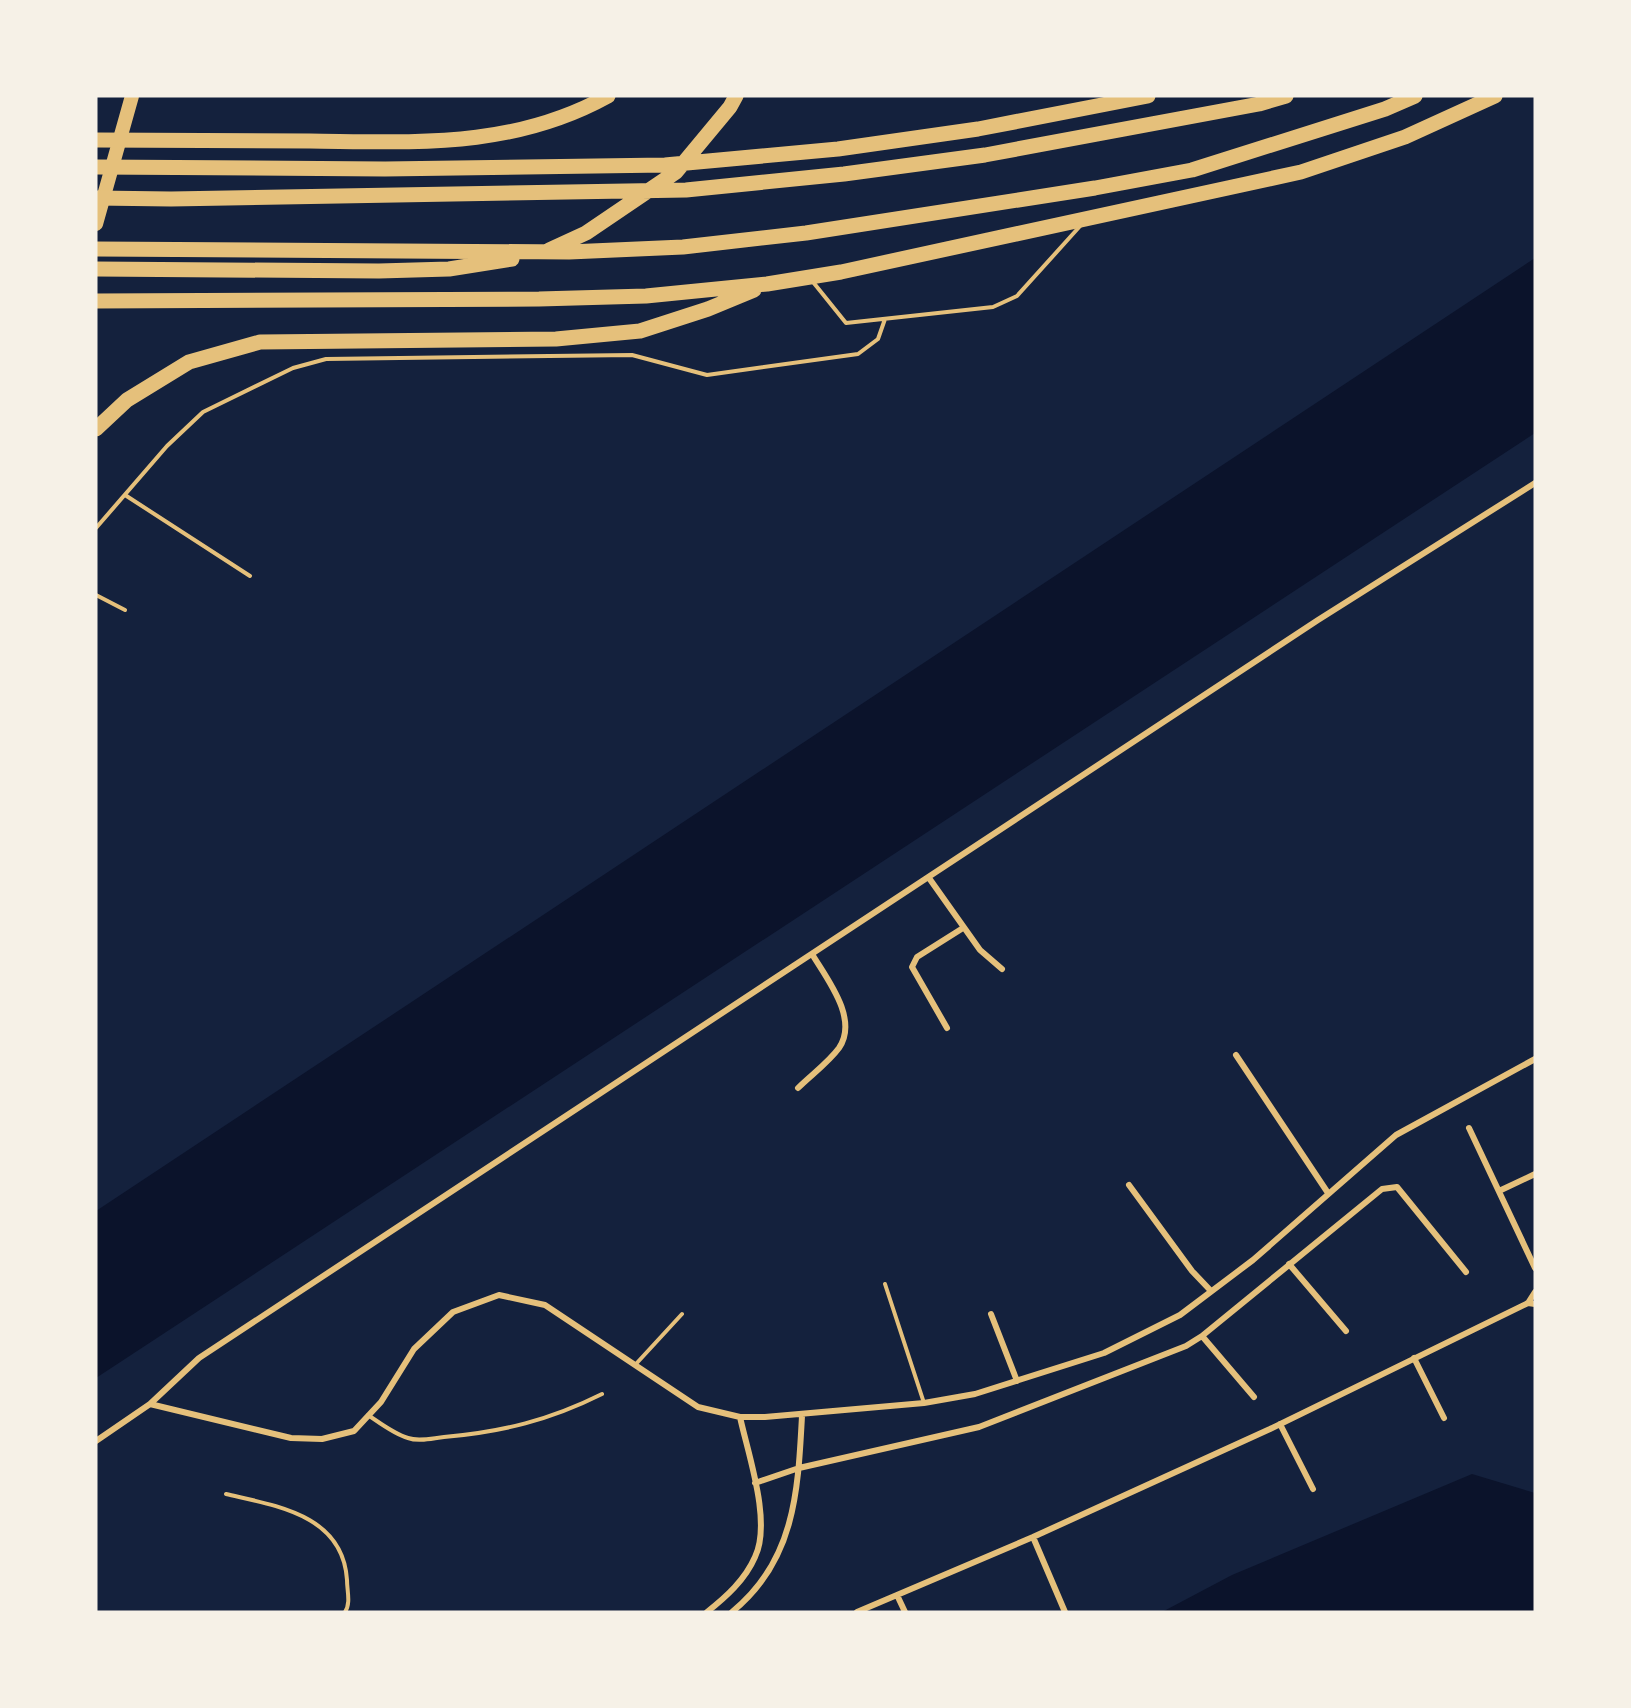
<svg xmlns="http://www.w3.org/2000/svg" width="1631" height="1708" font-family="Barlow,sans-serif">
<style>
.water{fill:#0b132b}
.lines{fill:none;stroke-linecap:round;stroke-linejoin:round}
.service{stroke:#e5c07b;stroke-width:4}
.minor{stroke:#e5c07b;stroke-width:6}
.primary{stroke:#e5c07b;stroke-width:14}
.motorway{stroke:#e5c07b;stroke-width:15}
</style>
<rect width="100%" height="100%" fill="#14213d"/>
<path class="water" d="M1535,258V433L96,1378V1211Z
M1472,1474L1535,1493V1612H1162L1232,1575Z"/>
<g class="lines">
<path class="service" d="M813,282L846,323L993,307L1017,296L1081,225
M125,495L250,576
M96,528L167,446L203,412L293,368L326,359L632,355L707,375L858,354L878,339L885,319
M96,595L125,610
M885,1284L924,1403
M635,1365L682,1314
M368,1415C380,1423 394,1434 408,1438C419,1442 433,1438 444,1437C502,1432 550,1420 602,1394
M226,1494C277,1506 343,1515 347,1580C347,1591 351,1603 345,1612"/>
<path class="minor" d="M929,878L980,950L1002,969
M947,1028L912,967L917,957L963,928
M1236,1055L1328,1193
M798,1088C811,1075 828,1063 839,1048C859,1019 827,979 812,954
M1469,1128L1535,1268
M1129,1185L1192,1271L1211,1291
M1499,1191L1535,1174
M1289,1264L1346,1331
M1528,1303L1535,1292
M991,1314L1017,1381
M1202,1336L1254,1397
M1414,1358L1444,1418
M150,1404L199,1358L1318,620L1535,483
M1280,1424L1313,1489
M96,1441L150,1404L291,1438L322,1439L354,1431L381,1402L414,1349L453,1312L499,1295L545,1305L698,1407L740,1417H765L924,1403L975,1394L1104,1353L1180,1315L1253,1260L1396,1135L1535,1059
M755,1483L799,1468L979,1427L1186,1346L1202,1336L1382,1189L1397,1187L1466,1272
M1033,1537L1065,1612
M897,1595L905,1612
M707,1612C726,1597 745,1580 755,1557C772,1522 748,1454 740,1417
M732,1612C795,1561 798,1491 802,1416
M857,1612L1033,1537L1270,1429L1528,1303L1535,1304"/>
<path class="primary" d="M96,224L132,96"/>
<path class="motorway" d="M96,140C167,140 239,141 310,141C416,142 512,149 608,96
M96,167L385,169L665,165L838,149L978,129L1148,96
M96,198L171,199L686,190L844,174L985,155L1259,104L1286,96
M96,249L569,252L683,247L806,233L1095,188L1192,170L1385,109L1415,96
M549,250L586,233L676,172L730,107L736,96
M96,269L379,271L449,269L512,259
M96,301L539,299L646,296L767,284L841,272L1301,172L1405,137L1495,96
M96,429L127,400L189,362L260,342L556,339L640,331L708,309L754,290"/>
</g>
<rect width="1631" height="1708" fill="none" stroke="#f6f1e7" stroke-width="195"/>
</svg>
